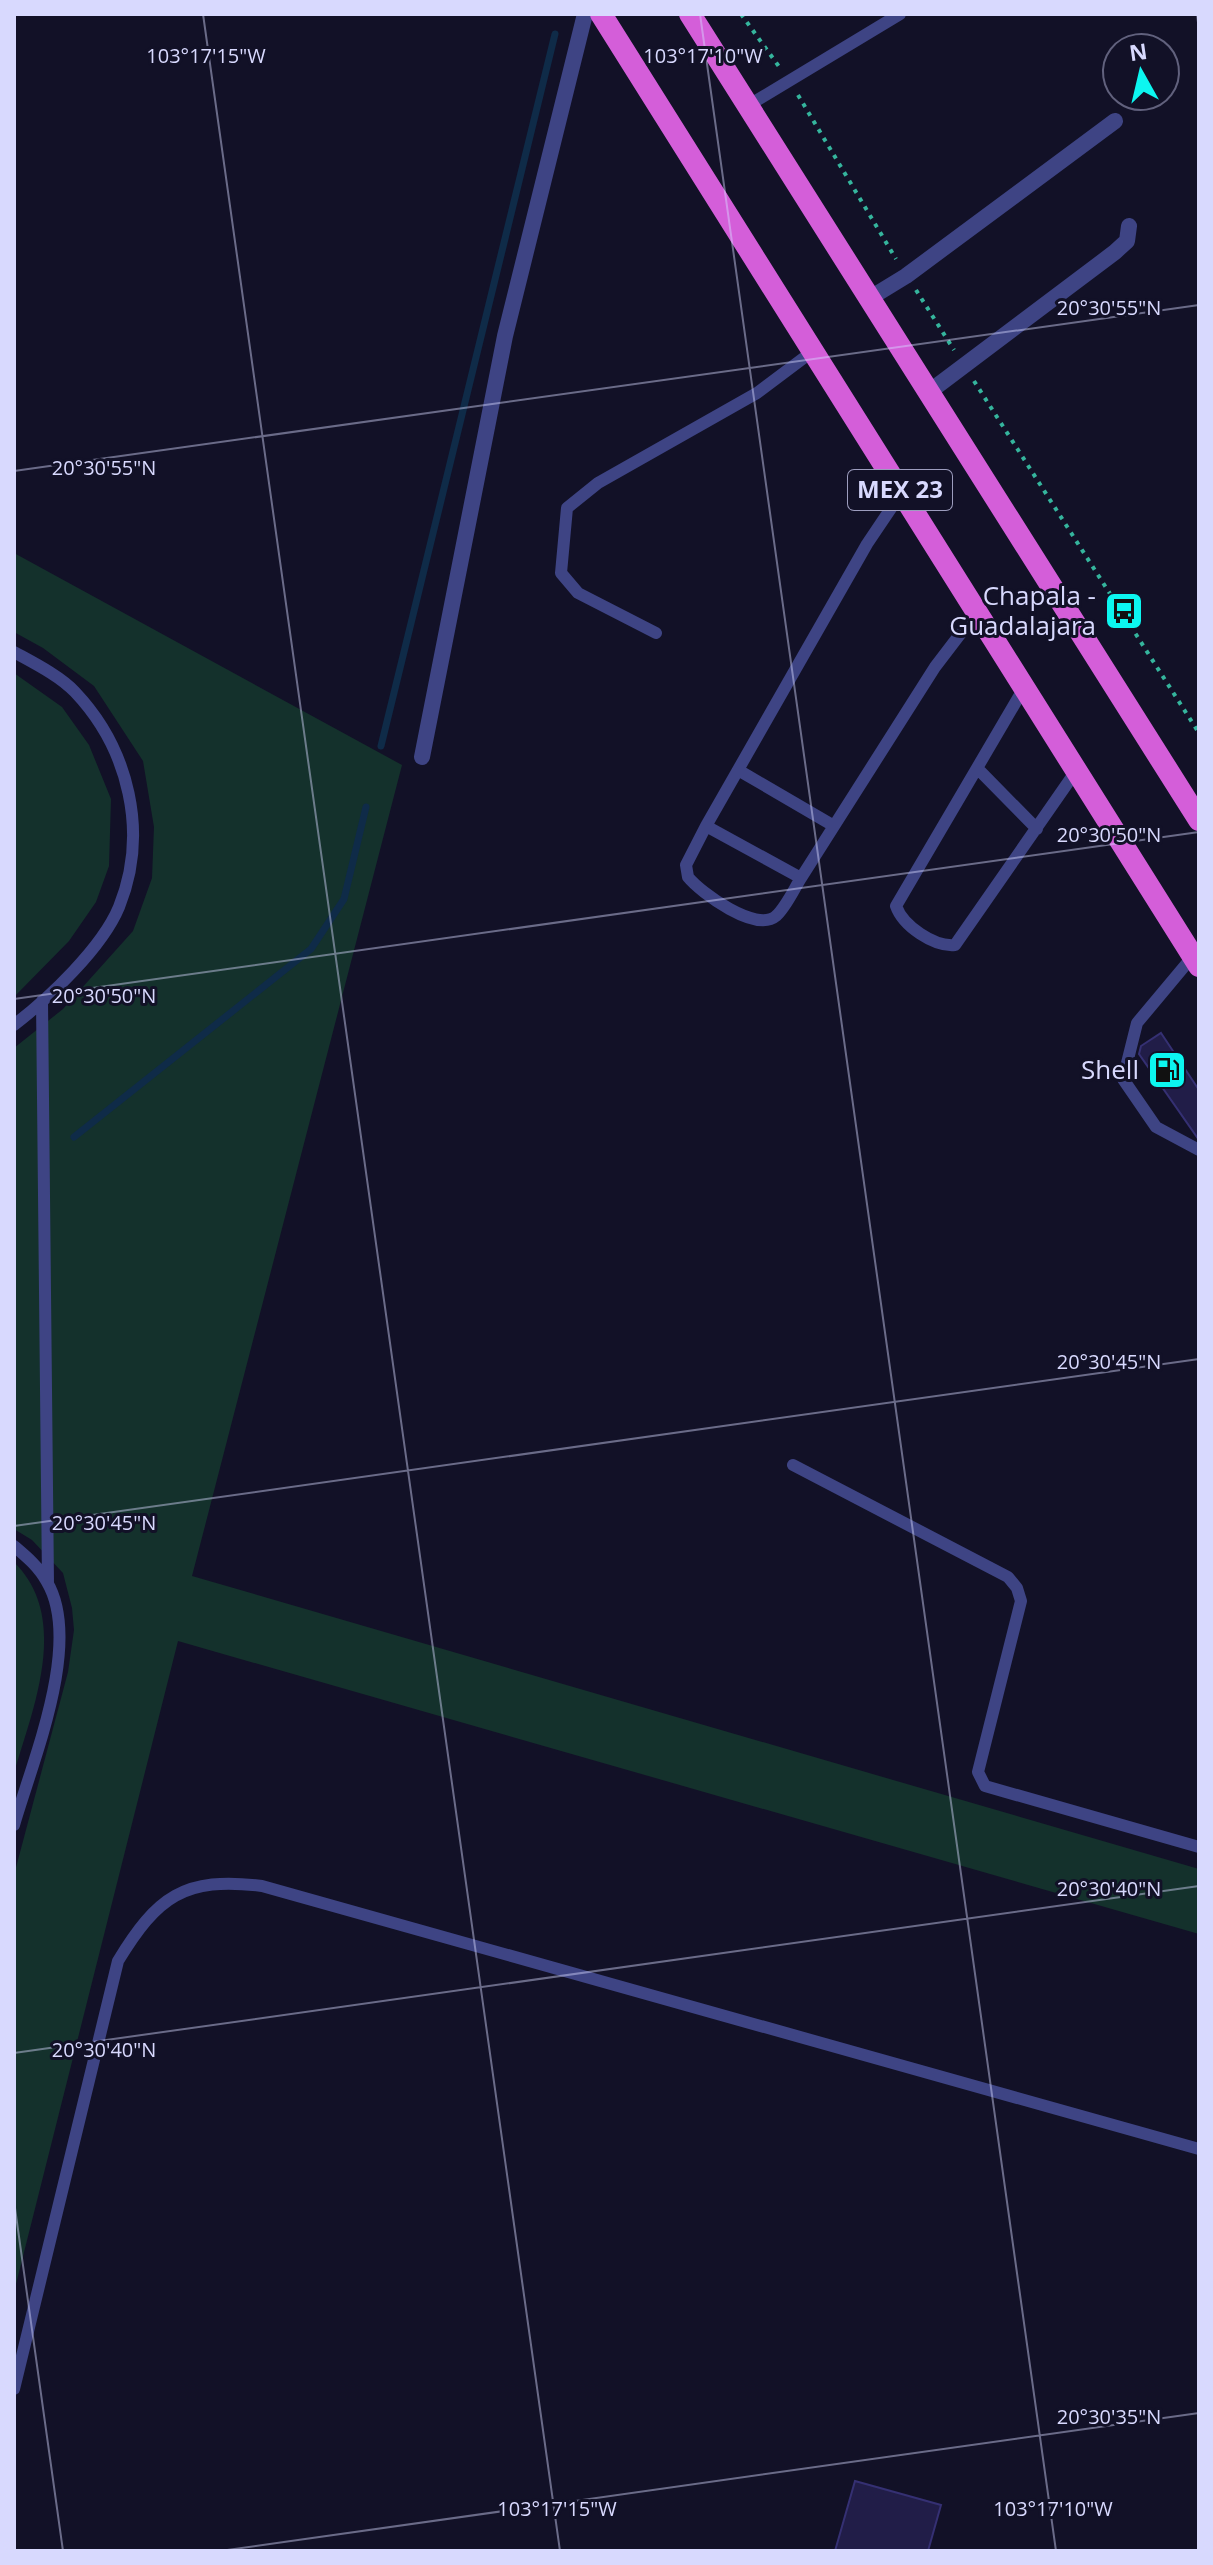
<svg xmlns="http://www.w3.org/2000/svg" width="1213" height="2565" font-family="'Open Sans',sans-serif">
<style>
.green{fill:#14312c}
.lines{fill:none;stroke-linecap:round;stroke-linejoin:round}
.stream{stroke:#0f2b48;stroke-width:7}
.building{fill:#211d48;stroke:#353073;stroke-width:2}
.path{stroke:#35b59d;stroke-width:4;stroke-dasharray:4 6;stroke-linecap:butt}
.service{stroke:#3e4484;stroke-width:12}
.minor{stroke:#3e4484;stroke-width:16}
.trunk{stroke:#d45ed9;stroke-width:22}
.ticks{fill:none;stroke:#d8d9fe;stroke-width:2;stroke-opacity:0.45}
.labels{text-anchor:middle;stroke-width:6;stroke-linejoin:round;paint-order:stroke}
.shield{fill:#121127;stroke:#9d9dbe;stroke-width:2}
.shield-label{font-size:24px;font-weight:bold;fill:#d8d9fe}
.poi-label{font-size:26px;fill:#d8d9fe;stroke:#121127;text-anchor:end}
.ticks-label{font-size:20px;text-anchor:middle;fill:#d8d9fe;stroke:#121127;stroke-width:6;stroke-linejoin:round;paint-order:stroke}
</style>
<rect width="100%" height="100%" fill="#121127"/>
<path class="green" d="M14,553L402,765L192,1576L1199,1869V1934L178,1641L14,2292V1875L68,1672L74,1630L72,1608L63,1573L32,1540L14,1529V1048L63,1009L133,931L152,878L154,827L143,761L94,686L43,648L14,632Z
M14,673L62,707L89,745L111,799L109,866L96,902L69,941L14,997Z
M14,1562C71,1618 33,1708 14,1773Z"/>
<g class="lines">
<path class="stream" d="M381,746L555,34
M74,1137L311,949L344,899L366,807"/>
</g>
<path class="building" d="M1161,1033L1199,1090V1140L1139,1054L1141,1046Z
M855,2481L941,2505L928,2551H835Z"/>
<g class="lines">
<path class="path" d="M741,14L780,68
M798,95L896,259
M916,290L954,350
M974,381L1199,733"/>
<path class="service" d="M749,105L900,14
M902,492L867,544L706,826L801,878L935,667L977,612
M656,633L578,593L561,573L567,508L598,483L757,393L813,351
M14,652C34,663 60,676 75,692C129,749 149,833 119,907C102,948 49,998 14,1025
M1024,688L896,906C903,926 934,947 955,945L1076,771
M977,768L1037,829
M738,770L834,826
M706,826L686,865L688,877C701,893 756,933 776,916C786,907 794,889 801,878
M1193,956L1137,1023L1123,1079L1156,1127L1199,1150
M42,1001L48,1583
M793,1465L1008,1577L1017,1588L1021,1601L978,1772L985,1786L1199,1847
M14,1546C27,1557 39,1567 47,1582C83,1643 32,1762 14,1825
M14,2389L118,1961C157,1897 184,1876 262,1886L1199,2149"/>
<path class="minor" d="M870,298L906,276L1115,121
M929,392L1115,252L1127,241L1129,226
M422,757L505,336L585,14"/>
<path class="trunk" d="M601,14L1199,966
M690,14L1199,820"/>
</g>
<path class="ticks" d="M203,14L560,2551M700,14L1056,2551M1197,14L1199,31M14,471L1199,305M14,999L1199,832M14,1526L1199,1359M14,2053L1199,1886M14,2201L63,2551M220,2551L1199,2413"/>
<defs>
<g id="bus-square" transform="scale(2)"><rect x="-9" y="-9" width="18" height="18" rx="4" fill="#0cf6f0" stroke="#121127"/><path d="M-5-6H5V4H4V6H2V4H-2V6H-4V4H-5ZM-3.5-4V0h7V-4ZM-3.5 1.2v1.5H-2V1.2ZM2 1.2v1.5H3.5V1.2Z" fill="#111"/></g>
<g id="fuel-square" transform="scale(2)"><rect x="-9" y="-9" width="18" height="18" rx="4" fill="#0cf6f0" stroke="#121127"/><path d="M-5.5-6h7V0h2V4h1.3V-2.5L3-4.5l.8-.8L6-3V5H2.5V1h-1V6h-7ZM-4.2-4.7v3.2H.2V-4.7Z" fill="#111"/></g>
</defs>
<g fill-rule="evenodd">
<use href="#bus-square" x="1124" y="611"/>
<use href="#fuel-square" x="1167" y="1070"/>
</g>
<g class="labels">
<rect class="shield" x="848" y="470" width="104" height="40" rx="6"/>
<g class="shield-label">
<text x="900" y="498">MEX 23</text>
</g>
<g class="poi-label">
<text x="1096" y="605">Chapala -<tspan x="1096" dy="30">Guadalajara</tspan></text>
<text x="1139" y="1079">Shell</text>
</g>
</g>
<g class="ticks-label">
<text x="206" y="63">103°17'15"W</text>
<text x="703" y="63">103°17'10"W</text>
<text x="1109" y="315">20°30'55"N</text>
<text x="104" y="475">20°30'55"N</text>
<text x="1109" y="842">20°30'50"N</text>
<text x="104" y="1003">20°30'50"N</text>
<text x="1109" y="1369">20°30'45"N</text>
<text x="104" y="1530">20°30'45"N</text>
<text x="1109" y="1896">20°30'40"N</text>
<text x="104" y="2057">20°30'40"N</text>
<text x="1109" y="2424">20°30'35"N</text>
<text x="557" y="2516">103°17'15"W</text>
<text x="1053" y="2516">103°17'10"W</text>
</g>
<rect width="1213" height="2565" fill="none" stroke="#d8d9fe" stroke-width="32"/>
<g transform="translate(1141 72) rotate(352)"><circle r="38" fill="#121127" stroke="#61617d" stroke-width="2"/>
<path d="M0-6L14 30L0 20L-14 30Z" fill="#0cf6f0"/>
<text y="-12" font-size="22" font-weight="bold" text-anchor="middle" fill="#d8d9fe">N</text>
</g>
</svg>
